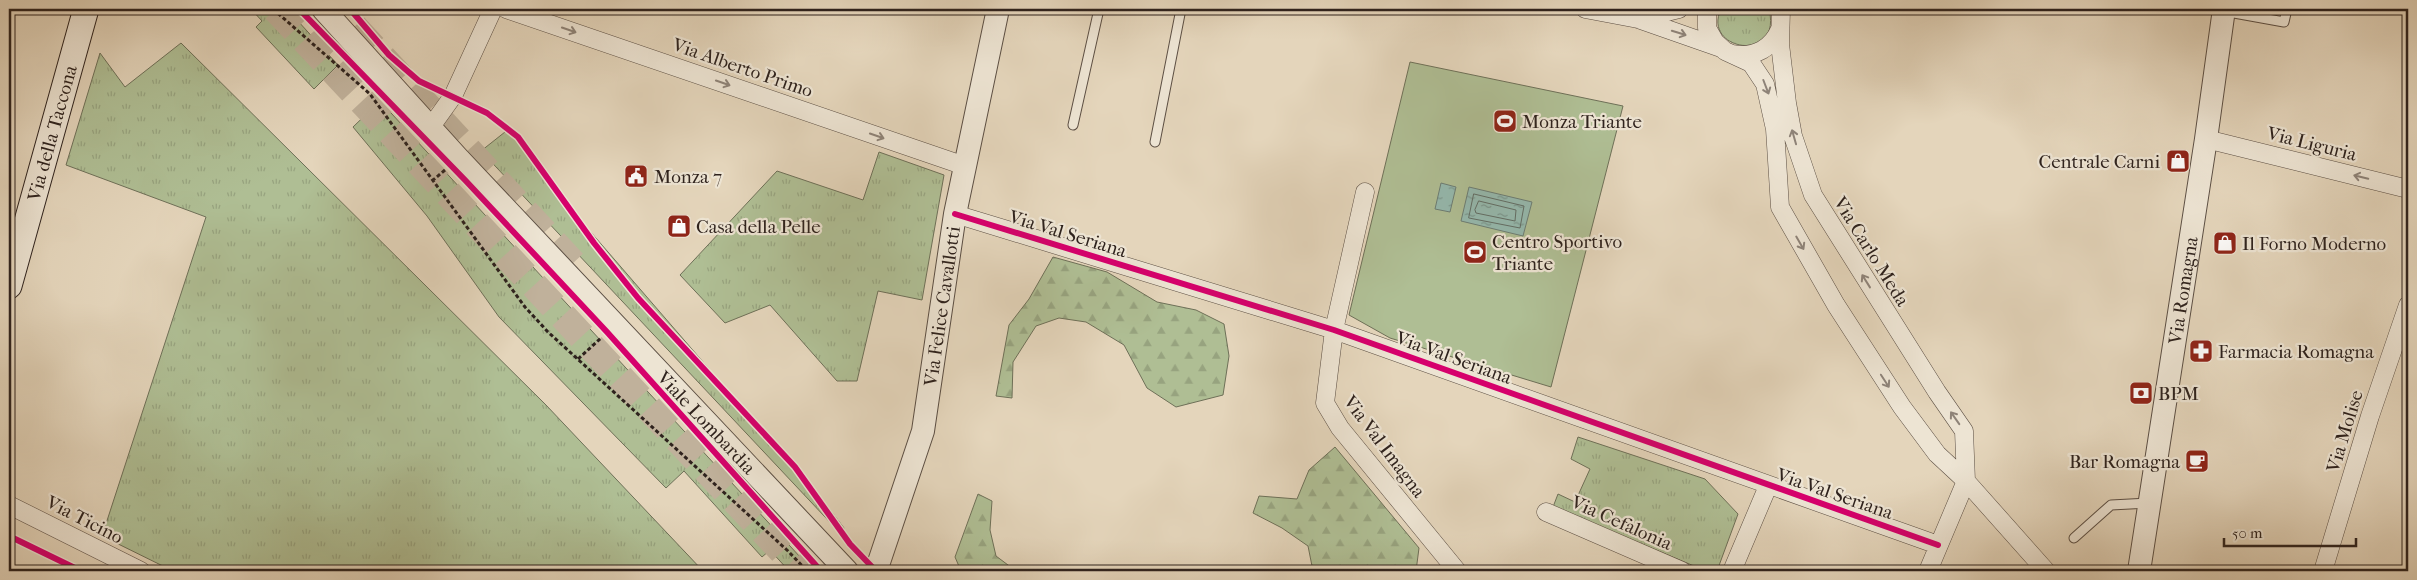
<svg xmlns="http://www.w3.org/2000/svg" width="2417" height="580" font-family="'IM FELL French Canon',serif">
<style>
.grass{fill:url(#grass-tufts);stroke:#6e7058}
.forest{fill:url(#forest-firs);stroke:#6e7058}
.pitch{fill:#afbe94;stroke:#6e7058}
.water{fill:url(#water-ripples);stroke:#6c7d74}
.lines{fill:none;stroke-linecap:round;stroke-linejoin:round}
.shore{stroke:#626e66;stroke-width:1}
.trunk-tunnel{stroke:#c0b19b;stroke-width:28;stroke-dasharray:28 14;stroke-linecap:butt}
.service-casing{stroke:#5c4f44;stroke-width:11}
.minor-casing{stroke:#5c4f44;stroke-width:19}
.tertiary-casing{stroke:#5c4f44;stroke-width:24}
.secondary-casing{stroke:#2e221d;stroke-width:27}
.path{stroke:#2e221d;stroke-width:3;stroke-dasharray:4 2.5;stroke-linecap:butt}
.service{stroke:#ede4d3;stroke-width:9}
.minor{stroke:#ede4d3;stroke-width:18}
.tertiary{stroke:#ede4d3;stroke-width:22}
.secondary{stroke:#ede4d3;stroke-width:25}
.cycleway-casing{stroke:#ede4d3;stroke-width:9}
.cycleway{stroke:#d6006c;stroke-width:6}
.oneway{stroke:#8e8378}
.labels{text-anchor:middle;stroke-width:4.5;stroke-linejoin:round;paint-order:stroke}
.street-label{font-size:19px;fill:#2e221d;stroke:#ede4d3}
.poi-label{font-size:19px;fill:#2e221d;stroke:#ede4d3;text-anchor:start}
</style>
<defs>
<pattern id="grass-tufts" width="24" height="20" patternUnits="userSpaceOnUse" patternTransform="scale(1.25)"><rect width="24" height="20" fill="#afbe94"/><path d="M3 7l-1-3M5 7V3M7 7l1-3M15 17l-1-3M17 17v-4M19 17l1-3" fill="none" stroke="#97a37f"/></pattern>
<pattern id="forest-firs" width="22" height="20" patternUnits="userSpaceOnUse" patternTransform="scale(1.25)"><rect width="22" height="20" fill="#afbe94"/><path d="M5 1l3.5 6h-7zM16 11l3.5 6h-7z" fill="#97a37f"/></pattern>
<pattern id="water-ripples" width="26" height="14" patternUnits="userSpaceOnUse" patternTransform="scale(1.25)"><rect width="26" height="14" fill="#95b9ae"/><path d="M2 4q2-2 4 0t4 0M15 11q2-2 4 0t4 0" fill="none" stroke="#7a968d"/></pattern>
</defs>
<rect width="100%" height="100%" fill="#e4d5bb"/>
<filter id="stains"><feTurbulence type="fractalNoise" baseFrequency=".004" numOctaves="4"/><feColorMatrix values="0 0 0 0 .2 0 0 0 0 .09 0 0 0 0 .02 0 0 0 .5 -.17"/></filter>
<radialGradient id="worn" r=".72"><stop offset=".6" stop-color="#630" stop-opacity="0"/><stop offset="1" stop-color="#630" stop-opacity=".3"/></radialGradient>
<path class="grass" d="M251,9H287L338,65L314,89L256,27L262,21Z
M1721,9H1769C1783,64 1701,51 1721,9Z
M181,43L546,405L703,571H173L102,536L206,217L66,165L100,53L125,87Z
M380,101L813,571H789L770,550L762,557L684,471L666,488L499,317L427,216L353,127Z
M510,128L518,135L576,215L729,392L799,469L844,528L841,534L481,151Z
M879,152L944,175L922,300L878,291L857,381H837L770,305L725,323L680,275L777,171L863,200Z
M1578,437L1705,479L1738,514L1717,571H1706L1553,507L1558,494L1575,502L1590,469L1571,459Z"/>
<path class="forest" d="M1053,257L1107,272L1157,302L1196,310L1224,324L1229,356L1223,395L1176,407L1147,388L1124,345L1086,322L1059,318L1036,326L1013,362L1012,398L996,396L1009,325L1029,299Z
M1335,447L1419,548L1416,571H1370L1369,568L1367,571H1313L1308,546L1282,528L1253,513L1259,496L1297,499L1309,470Z
M978,494L992,501L990,530L996,556L1016,571H961L955,557Z"/>
<path class="pitch" d="M1410,62L1623,106L1551,387L1390,338L1349,315Z"/>
<path class="water" d="M1441,183L1456,187L1450,212L1435,209Z
M1469,187L1532,202L1523,236L1461,221Z"/>
<g class="lines">
<path class="shore" d="M1474,194L1524,206L1520,228L1469,218Z
M1479,201L1516,210L1515,221L1476,213L1475,210Z"/>
<path class="trunk-tunnel" d="M276,9L801,571
M354,27L576,267"/>
<g class="service-casing">
<path id="service" d="M2223,11L2284,22L2287,9
M1073,125L1099,9
M1155,142L1181,9
M2074,538L2111,505L2149,503"/>
</g>
<g class="minor-casing">
<path id="minor" d="M506,9L965,166
M1585,9L1638,19L1721,48
M1707,9V28L1715,42L1725,51L1751,63L1765,84L1775,129L1780,207L1836,305L1902,407L1937,454L1966,481L2046,571
M1781,9L1780,44L1787,103L1793,136L1813,195L1937,392L1964,431L1966,481L1928,571
M1638,19L1679,9
M1733,54C1755,58 1772,48 1780,29
M430,128L453,96L493,9
M2206,139L2408,189
M1365,192L1334,330L1325,403L1340,428L1457,571
M955,214L1334,330L1938,545
M9,505L141,571
M1546,512L1682,571
M1732,571L1768,486
M2323,571L2370,416L2408,305"/>
</g>
<g class="tertiary-casing">
<g id="tertiary">
<path id="s1" d="M323,9L457,157L847,571"/>
<path id="s2" d="M876,571L923,431L955,214L998,9"/>
<path id="s3" d="M2139,571L2206,139L2224,9"/>
</g>
</g>
<g class="secondary-casing">
<g id="secondary">
<path id="s4" d="M9,286L86,9"/>
</g>
</g>
<path class="path" d="M273,9L370,94L525,307L548,332L788,551L807,571
M432,181L445,170
M578,359L601,338"/>
<use href="#service" class="service"/>
<use href="#minor" class="minor"/>
<use href="#tertiary" class="tertiary"/>
<use href="#secondary" class="secondary"/>
<g class="cycleway-casing">
<path id="cycleway" d="M299,9L465,180L607,332L821,571
M350,9L389,55L419,81L487,113L518,137L594,243L638,298L795,467L850,544L876,571
M955,214L1334,330L1938,545
M9,536L81,571"/>
</g>
<use href="#cycleway" class="cycleway"/>
</g>
<defs><path id="oneway-shaft" d="M-6 0H5M1.5-3L5.5 0L1.5 3" fill="none" stroke-width="1.6" stroke-linecap="round" stroke-linejoin="round" transform="scale(1.25)"/></defs>
<g class="oneway">
<use href="#oneway-shaft" transform="translate(569 30) rotate(19)"/>
<use href="#oneway-shaft" transform="translate(1679 33) rotate(17)"/>
<use href="#oneway-shaft" transform="translate(723 83) rotate(19)"/>
<use href="#oneway-shaft" transform="translate(1766 87) rotate(69)"/>
<use href="#oneway-shaft" transform="translate(877 136) rotate(19)"/>
<use href="#oneway-shaft" transform="translate(1794 137) rotate(-106)"/>
<use href="#oneway-shaft" transform="translate(2361 177) rotate(-166)"/>
<use href="#oneway-shaft" transform="translate(1800 243) rotate(60)"/>
<use href="#oneway-shaft" transform="translate(1866 281) rotate(-122)"/>
<use href="#oneway-shaft" transform="translate(1885 381) rotate(57)"/>
<use href="#oneway-shaft" transform="translate(1955 418) rotate(-125)"/>
</g>
<defs>
<g id="stadium-square" transform="scale(1.25)"><rect x="-9" y="-9" width="18" height="18" rx="4" fill="#8f2418" stroke="#ede4d3"/><path d="M0-5a6.5 5 0 1 0 0 10a6.5 5 0 1 0 0-10ZM-3.5-1.8h7v3.6h-7Z" fill="#fff"/></g>
<g id="shop-square" transform="scale(1.25)"><rect x="-9" y="-9" width="18" height="18" rx="4" fill="#8f2418" stroke="#ede4d3"/><path d="M-5-2.5h2.3a2.7 3.5 0 0 1 5.4 0H5L5.5 6h-11ZM-1.5-2.5h3a1.5 2.3 0 0 0-3 0Z" fill="#fff"/></g>
<g id="civic-square" transform="scale(1.25)"><rect x="-9" y="-9" width="18" height="18" rx="4" fill="#8f2418" stroke="#ede4d3"/><path d="M-.6-6.5H3V-4.5H.6V-3L4-1V1h2V6H-6V1h2V-1L-.6-3ZM-1.2 2.5V6h2.4V2.5Z" fill="#fff"/></g>
<g id="pharmacy-square" transform="scale(1.25)"><rect x="-9" y="-9" width="18" height="18" rx="4" fill="#8f2418" stroke="#ede4d3"/><path d="M-2-6h4v4h4v4h-4v4h-4v-4h-4v-4h4Z" fill="#fff"/></g>
<g id="bank-square" transform="scale(1.25)"><rect x="-9" y="-9" width="18" height="18" rx="4" fill="#8f2418" stroke="#ede4d3"/><path d="M-6-4H6V4H-6ZM0-2.3a2.3 2.3 0 1 0 0 4.6a2.3 2.3 0 1 0 0-4.6Z" fill="#fff"/></g>
<g id="cafe-square" transform="scale(1.25)"><rect x="-9" y="-9" width="18" height="18" rx="4" fill="#8f2418" stroke="#ede4d3"/><path d="M-5.5-4.5H6V0H3Q3 3.5 0 3.5H-2.5Q-5.5 3.5-5.5 0ZM3-3.2v2h1.7v-2ZM-6 4.5H4V6H-6Z" fill="#fff"/></g>
</defs>
<g fill-rule="evenodd">
<use href="#stadium-square" x="1505" y="121"/>
<use href="#shop-square" x="2178" y="161"/>
<use href="#civic-square" x="636" y="176"/>
<use href="#shop-square" x="679" y="226"/>
<use href="#shop-square" x="2225" y="243"/>
<use href="#stadium-square" x="1475" y="252"/>
<use href="#pharmacy-square" x="2201" y="351"/>
<use href="#bank-square" x="2141" y="393"/>
<use href="#cafe-square" x="2197" y="461"/>
</g>
<g class="labels">
<g class="street-label">
<text transform="translate(743 67) rotate(19)" y="7">Via Alberto Primo</text>
<text dy="7" stroke="none"><textPath href="#s4" startOffset="159">Via della Taccona</textPath></text>
<text transform="translate(2312 143) rotate(14)" y="7">Via Liguria</text>
<text transform="translate(1068 233) rotate(17)" y="7">Via Val Seriana</text>
<text transform="translate(1872 251) rotate(58)" y="7">Via Carlo Meda</text>
<text dy="7" stroke="none"><textPath href="#s3" startOffset="284">Via Romagna</textPath></text>
<text dy="7" stroke="none"><textPath href="#s2" startOffset="274">Via Felice Cavallotti</textPath></text>
<text transform="translate(1454 357) rotate(20)" y="7">Via Val Seriana</text>
<text dy="7" stroke="none"><textPath href="#s1" startOffset="564">Viale Lombardia</textPath></text>
<text transform="translate(2344 431) rotate(-73)" y="7">Via Molise</text>
<text transform="translate(1385 446) rotate(53)" y="7">Via Val Imagna</text>
<text transform="translate(1835 493) rotate(19)" y="7">Via Val Seriana</text>
<text transform="translate(85 519) rotate(27)" y="7">Via Ticino</text>
<text transform="translate(1622 522) rotate(24)" y="7">Via Cefalonia</text>
</g>
<g class="poi-label">
<text x="1522" y="128">Monza Triante</text>
<text x="2160" y="168" text-anchor="end">Centrale Carni</text>
<text x="654" y="183">Monza 7</text>
<text x="696" y="233">Casa della Pelle</text>
<text x="1492" y="248">Centro Sportivo<tspan x="1492" dy="22">Triante</tspan></text>
<text x="2242" y="250">Il Forno Moderno</text>
<text x="2218" y="358">Farmacia Romagna</text>
<text x="2158" y="400">BPM</text>
<text x="2180" y="468" text-anchor="end">Bar Romagna</text>
</g>
</g>
<rect width="2417" height="580" fill="none" stroke="#e4d5bb" stroke-width="30"/>
<rect x="10" y="10" width="2397" height="560" fill="none" stroke="#2e221d" stroke-width="2.5"/>
<rect x="15" y="15" width="2387" height="550" fill="none" stroke="#2e221d"/>
<path d="M2224 538v8h132v-8" fill="none" stroke="#2e221d" stroke-width="2.5"/>
<text x="2232" y="538" font-size="15" fill="#2e221d" stroke="#ede4d3" stroke-width="4" paint-order="stroke">50 m</text>
<rect width="100%" height="100%" filter="url(#stains)"/>
<rect width="100%" height="100%" fill="url(#worn)"/>
</svg>
